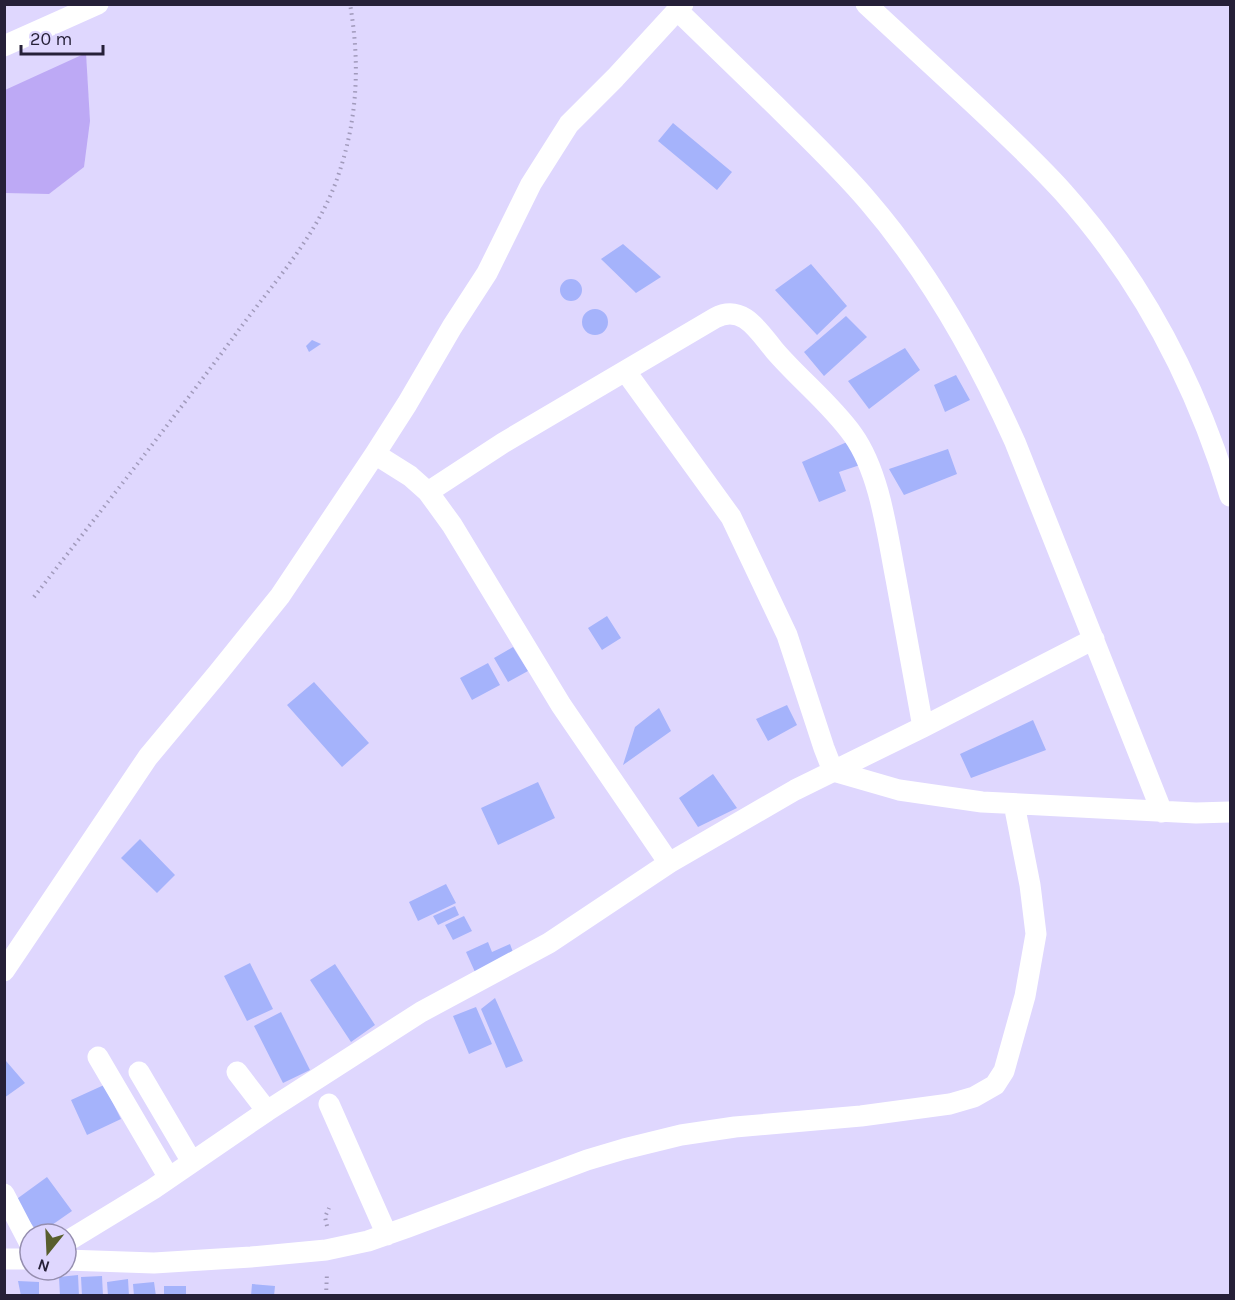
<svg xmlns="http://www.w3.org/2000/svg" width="1235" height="1300" font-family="Karla,sans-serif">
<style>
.green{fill:#bda9f5}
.building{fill:#a5b3fb}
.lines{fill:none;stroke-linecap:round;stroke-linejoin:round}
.path{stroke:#a19abb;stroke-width:4;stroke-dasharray:1.5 4.5;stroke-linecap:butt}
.minor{stroke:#fff;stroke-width:21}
</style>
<rect width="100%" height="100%" fill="#dfd7fe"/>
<path class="green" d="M86,53L90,121L84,167L49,194L5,193V90Z"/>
<path class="building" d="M673,123L732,172L717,190L658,141Z
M623,244L661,277L636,293L601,259Z
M811,264L847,306L817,335L775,290Z
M560 290a11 11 0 1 1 22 0a11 11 0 1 1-22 0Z
M582 322a13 13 0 1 1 26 0a13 13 0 1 1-26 0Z
M846,316L867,337L824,376L804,352Z
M312,340L321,344L309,352L306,346Z
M905,348L920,370L869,409L848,381Z
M956,375L970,400L945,412L934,385Z
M847,442L860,465L839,472L846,491L819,502L802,462Z
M948,449L957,474L904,495L889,469Z
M607,616L621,638L602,650L588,628Z
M513,647L528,671L508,682L494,658Z
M488,663L500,685L472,700L460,678Z
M314,682L369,743L342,767L287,705Z
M787,705L797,725L768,741L756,719Z
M659,708L671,731L623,765L635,727Z
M1033,720L1046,750L971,778L960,754Z
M713,774L737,808L698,827L679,798Z
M538,782L555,818L498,845L481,808Z
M140,839L175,875L157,893L121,858Z
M446,884L456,903L418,921L409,902Z
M455,906L459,915L438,925L433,916Z
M464,916L472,931L453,940L445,925Z
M488,942L492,952L510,944L514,955L475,972L466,952Z
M250,963L273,1009L247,1021L224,976Z
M335,964L375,1025L351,1042L310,980Z
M495,998L523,1061L506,1068L481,1009Z
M476,1007L492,1044L469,1054L453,1016Z
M281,1012L310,1070L283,1083L254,1026Z
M6,1061L25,1083L4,1098V1062Z
M104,1085L121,1119L87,1135L71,1100Z
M47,1177L72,1211L39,1234L14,1201Z
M78,1275L79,1296H60L59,1277Z
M102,1276L103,1296H82L81,1277Z
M128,1279L129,1296H108L107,1282Z
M18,1281L39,1282V1296H21Z
M154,1282L156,1296H134L133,1284Z
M252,1284L275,1286L274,1296H251Z
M164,1286H186V1296H164Z"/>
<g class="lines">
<path class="path" d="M34,597C102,509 172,421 238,331C272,285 313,240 334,187C357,127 361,68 350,4
M327,1226L325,1217L329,1208
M326,1296L327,1273"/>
<path class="minor" d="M866,4C902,37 937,70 973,103C1004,132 1035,161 1063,192C1142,280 1196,384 1230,496
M677,10C710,42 743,74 776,106C807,137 839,167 868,201C930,273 976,355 1015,442L1162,812
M4,46L98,4
M626,372L731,517L787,635L824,748L833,771L899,790L982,802L1196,813L1230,812
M375,454L410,476L428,492L452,525L561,705L669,863
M428,492L503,443L715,318C743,303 759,332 775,351C800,380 831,404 853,435C880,473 887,533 896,579C905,628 914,677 923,727
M4,971L148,757L218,673L280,596L375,454L407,404L452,327L487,273L531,184L569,124L615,78L683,4
M98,1057L169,1178
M139,1072L192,1162
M237,1072L267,1111
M329,1104L387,1235
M4,1194L30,1244
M66,1242L153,1189L267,1111L421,1012L549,943L669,863L795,790L923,727L1094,639
M4,1259H30
M66,1260L154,1263L251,1257L326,1250L368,1241L408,1227L587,1160L624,1149L681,1135L735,1127L861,1116L950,1104L974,1097L995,1085L1004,1071L1025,996L1036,934L1030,885L1014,804"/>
</g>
<rect width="1235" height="1300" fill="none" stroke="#262038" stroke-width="12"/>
<g transform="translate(48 1252) rotate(198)"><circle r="28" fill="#dfd7fe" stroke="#958eaf" stroke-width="1.5"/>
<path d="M0-4.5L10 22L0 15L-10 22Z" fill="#585e2d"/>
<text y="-9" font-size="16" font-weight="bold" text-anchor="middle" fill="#262038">N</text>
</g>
<path d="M21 45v9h82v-9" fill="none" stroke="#262038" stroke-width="3"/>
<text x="30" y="45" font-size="18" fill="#262038" stroke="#dfd7fe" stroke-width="4.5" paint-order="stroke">20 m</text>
</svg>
